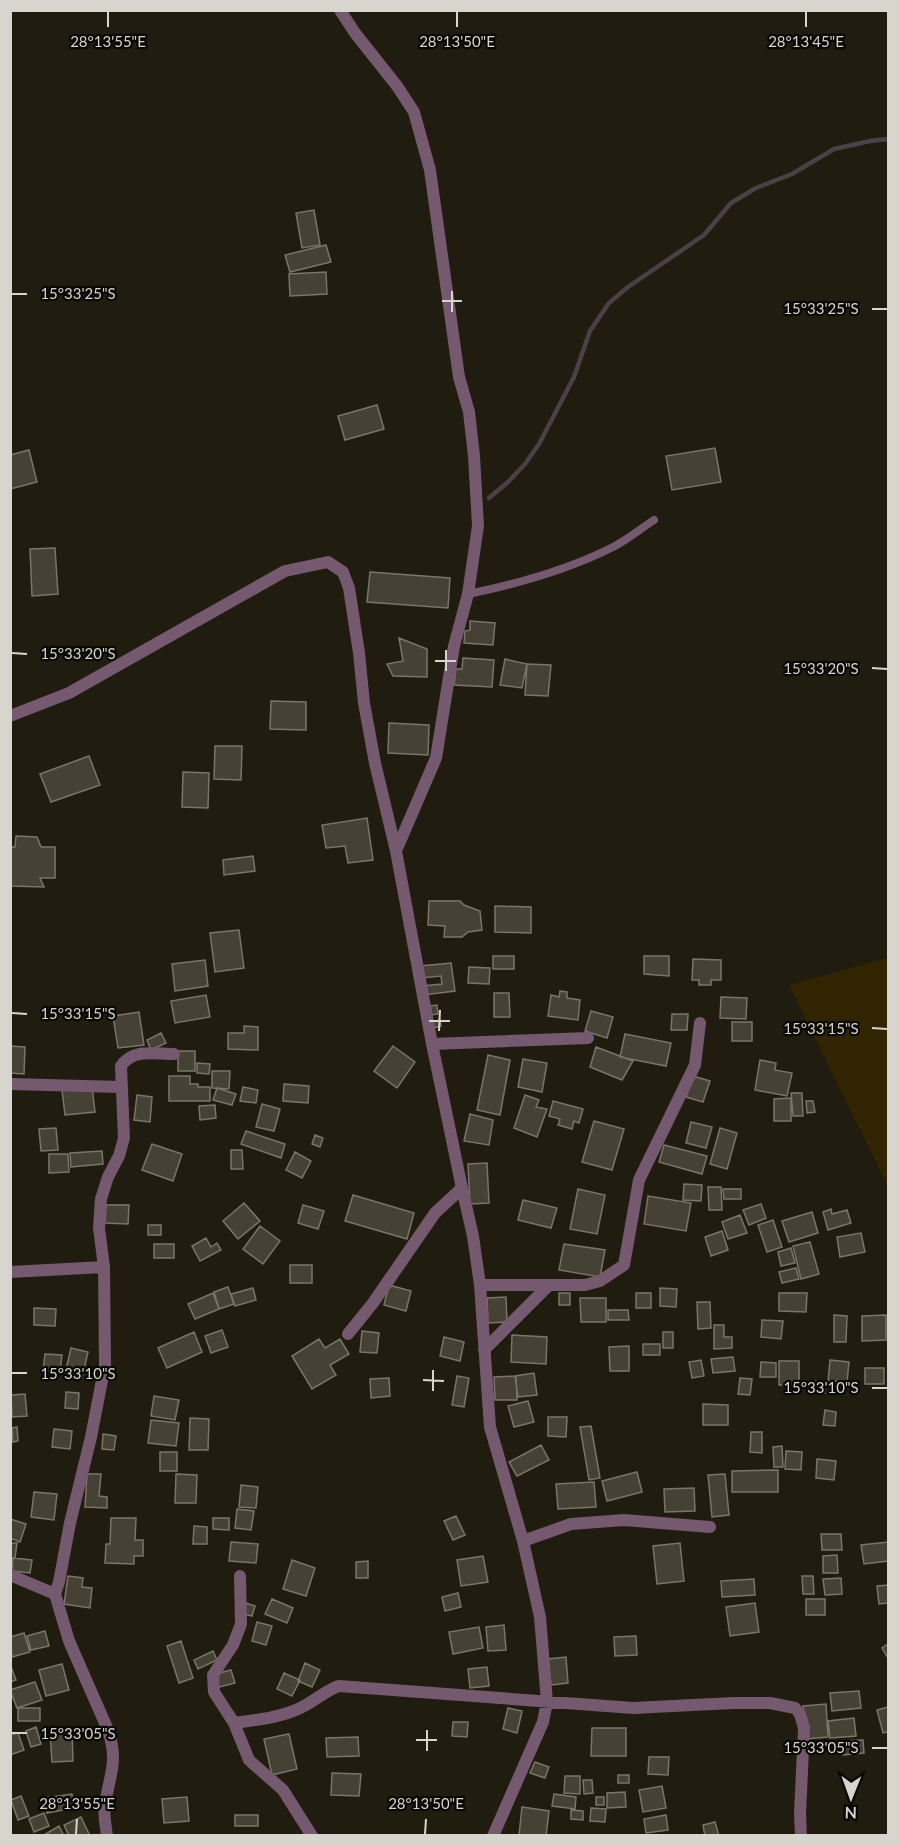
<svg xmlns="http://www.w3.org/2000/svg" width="899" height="1846" font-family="Lato,sans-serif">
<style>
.green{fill:#302500}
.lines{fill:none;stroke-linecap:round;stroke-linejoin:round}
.stream{stroke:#4c4047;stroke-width:4.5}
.building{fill:#454134;stroke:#7a7567;stroke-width:1.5}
.lane{stroke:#74596f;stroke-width:8}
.street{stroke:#74596f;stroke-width:12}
.ticks{fill:none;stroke:#d7d5cd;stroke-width:2}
.ticks-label{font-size:15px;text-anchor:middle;fill:#d7d5cd;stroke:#080703;stroke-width:4.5;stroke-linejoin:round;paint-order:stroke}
</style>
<rect width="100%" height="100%" fill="#201c10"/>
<path class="green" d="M888,958V1186L789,985Z"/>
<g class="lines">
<path class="stream" d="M489,498L508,482L525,464L539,444L574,377L590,331L609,303L628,287L704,235L731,203L756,188L792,174L834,149L870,141L888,139"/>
</g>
<path class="building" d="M314,210L320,245L302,248L296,213Z
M326,245L331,262L290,272L285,255Z
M326,272L327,294L290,296L289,274Z
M377,405L384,429L345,440L338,416Z
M715,448L721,482L672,490L666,456Z
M29,450L37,482L10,489V455Z
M55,548L58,594L32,596L30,549Z
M370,572L450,578L448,608L367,602Z
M470,621L495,623L493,645L464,643L465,631L470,630Z
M399,638L427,649V677L393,676L387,664L403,661Z
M463,658L494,660L492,687L454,685L456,669H462Z
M505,659L527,664L522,688L500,685Z
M527,664L551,665L548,696L525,695Z
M271,701L306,702V730L270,729Z
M389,723L429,725L428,755L388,753Z
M215,746H242L241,780L214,779Z
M89,756L100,785L51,802L40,774Z
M183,772L209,773L208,808L182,807Z
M367,818L373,860L348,863L345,846L326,848L322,825Z
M16,836L37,837L41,847H55V878H40L44,887L10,886V847H15Z
M253,856L255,871L224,875L223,860Z
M429,901H460L464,905L480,911L482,930L468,932L462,937H444L445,926L428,925Z
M495,906L531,907V933L495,932Z
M239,930L244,968L215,972L210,933Z
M493,956H514V969H493Z
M644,956H669V976L644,974Z
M693,959L721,960V980H711V985H699V980H692Z
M205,960L208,986L175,991L172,964Z
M451,963L455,991L423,995L422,986L442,984L441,976L421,978L420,966Z
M469,967L490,968L489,984L468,983Z
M560,991L567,992V998L580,1000L578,1020L548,1016L551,995L559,997Z
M494,993H509L510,1017H494Z
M206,995L210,1017L175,1023L171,1001Z
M721,997L747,998L746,1019L720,1018Z
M437,1005L438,1014L432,1015L430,1006Z
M591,1011L613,1017L607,1038L585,1031Z
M139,1012L144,1045L118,1048L113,1016Z
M672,1014H688L687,1030H671Z
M440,1020L441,1026L433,1028L432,1022Z
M732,1022H752V1041H732Z
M244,1026L258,1027V1050L228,1049V1033H244Z
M161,1033L166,1043L151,1050L147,1040Z
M625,1034L671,1043L666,1066L620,1057Z
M10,1046L25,1047L24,1074L10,1073Z
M393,1046L415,1062L397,1088L374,1071Z
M596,1047L633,1061L622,1080L590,1067Z
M178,1051H195V1071H178Z
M488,1055L510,1060L500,1115L477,1110Z
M523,1059L547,1063L542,1092L518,1087Z
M760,1060L776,1063L775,1070L792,1073L787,1096L755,1090Z
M197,1063L210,1064L209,1074L197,1073Z
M212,1071H230L229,1089L212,1088Z
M169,1076H190V1084H198V1087H210V1101H169Z
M693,1076L710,1081L703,1102L686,1097Z
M284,1084L309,1086L308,1103L283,1101Z
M92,1086L95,1112L65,1115L62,1090Z
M243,1087L258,1090L256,1103L240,1101Z
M217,1088L236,1094L232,1105L213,1100Z
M791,1093H802L803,1116H793Z
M137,1095L152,1097L150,1122L134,1120Z
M525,1095L539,1100L536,1107L547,1109L537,1137L514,1128Z
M791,1098V1121H774V1099Z
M553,1101L583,1109L579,1123L574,1121L572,1129L558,1125L560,1119L549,1116Z
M806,1101H813L815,1112L807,1113Z
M262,1104L280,1109L274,1131L256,1127Z
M215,1105L216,1118L200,1120L199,1106Z
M470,1114L493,1120L489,1145L464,1141Z
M594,1121L624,1129L612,1170L582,1162Z
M691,1122L712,1127L706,1148L686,1143Z
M56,1128L58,1150L41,1151L39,1129Z
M720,1128L737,1133L727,1169L710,1164Z
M246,1131L285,1144L281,1158L241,1144Z
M315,1135L323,1138L320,1147L312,1144Z
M152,1144L182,1154L173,1181L142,1170Z
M664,1145L707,1156L702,1174L659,1162Z
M231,1150H242L243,1169H231Z
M102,1151L103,1164L71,1167L70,1153Z
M295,1152L311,1161L302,1178L286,1170Z
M49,1154H68L69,1172L49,1173Z
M487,1163L489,1203L470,1204L468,1164Z
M684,1184L702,1185L701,1201L683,1200Z
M708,1187H721L722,1210H709Z
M578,1189L605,1195L597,1234L570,1229Z
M723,1189H741V1199H724Z
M353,1195L414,1213L407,1239L345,1221Z
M648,1196L691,1203L686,1231L644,1224Z
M523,1200L557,1208L551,1228L518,1220Z
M244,1203L260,1221L238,1239L223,1221Z
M761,1204L766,1218L749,1225L743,1210Z
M106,1205H129L128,1224L105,1223Z
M303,1205L324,1211L318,1229L298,1223Z
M831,1209L832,1214L847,1210L851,1223L828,1230L823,1212Z
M812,1212L818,1233L789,1242L782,1221Z
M740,1215L747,1233L728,1239L722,1222Z
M773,1220L782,1247L767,1252L758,1225Z
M148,1225H161V1235H148Z
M260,1226L280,1241L263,1264L243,1249Z
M722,1231L728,1250L711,1256L705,1237Z
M861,1233L865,1252L840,1257L837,1237Z
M206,1238L211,1247L217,1243L221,1250L200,1261L192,1246Z
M810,1242L819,1274L801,1279L793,1246Z
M154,1244H174V1258H154Z
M564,1244L605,1250L600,1277L559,1270Z
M791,1248L795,1263L781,1266L778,1252Z
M290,1265H312V1283H290Z
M796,1268L799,1279L782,1283L779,1272Z
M389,1285L411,1291L406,1311L384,1305Z
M228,1287L234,1304L219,1309L214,1292Z
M253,1288L256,1300L235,1306L231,1294Z
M660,1288L677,1289L676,1307L660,1306Z
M213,1293L219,1309L195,1319L188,1304Z
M559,1293H570V1305H559Z
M636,1293H651V1308H636Z
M779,1293H807L806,1312L779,1311Z
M506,1297L507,1322L488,1323L487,1298Z
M580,1298H606V1322H581Z
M697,1302H710L711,1328L698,1329Z
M34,1308L56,1309L55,1326L34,1325Z
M608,1310H628L629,1320H608Z
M834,1315L847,1316L846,1342H834Z
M886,1315V1340L862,1341V1316Z
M762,1320L783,1321L781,1339L761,1337Z
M714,1325H724V1337H732V1348L714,1349Z
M222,1330L228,1347L211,1353L205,1336Z
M362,1331L379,1333L377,1353L360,1352Z
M194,1332L202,1352L167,1368L158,1348Z
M663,1332H673V1348H663Z
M512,1335L547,1337L546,1364L511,1362Z
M444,1337L464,1342L460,1361L440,1356Z
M319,1339L325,1348L340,1339L349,1354L330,1365L336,1375L312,1389L292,1356Z
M643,1344H660V1355H643Z
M629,1346V1371H610L609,1347Z
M71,1348L88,1352L82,1378L65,1374Z
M45,1354L62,1355L60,1372L43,1371Z
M733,1357L735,1371L713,1373L711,1359Z
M701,1360L704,1376L692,1378L689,1362Z
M830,1360L849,1362L847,1382L828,1381Z
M779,1361H799V1385H779Z
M761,1362L776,1363V1377H760Z
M865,1368H884V1384H865Z
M534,1373L537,1395L518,1397L515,1376Z
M457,1376L469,1378L464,1407L452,1405Z
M516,1376L517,1400H495L494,1377Z
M389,1378L390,1396L371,1398L370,1379Z
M740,1378L752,1379L750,1395L738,1394Z
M809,1381L826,1382L825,1393L808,1392Z
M66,1392L79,1393L78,1409L65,1408Z
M25,1394L27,1416L12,1417L11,1395Z
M154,1396L179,1400L175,1420L151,1416Z
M528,1401L534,1422L514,1427L508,1406Z
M703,1404L728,1405V1425H703Z
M825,1410L836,1412L835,1426L823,1425Z
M548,1417H567L566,1437L548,1436Z
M190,1418L209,1419L208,1450H189Z
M151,1420L179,1423L176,1446L148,1443Z
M591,1426L600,1478L589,1480L580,1427Z
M17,1427L18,1441L13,1442L12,1428Z
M54,1429L72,1431L70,1449L52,1447Z
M751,1432H762V1453L750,1452Z
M103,1434L116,1436L114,1450L102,1449Z
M541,1445L549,1460L517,1476L509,1462Z
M782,1446L783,1467H774L773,1447Z
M786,1451L802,1452L801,1470L785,1469Z
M160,1452H177V1471H160Z
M817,1459L836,1461L834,1480L816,1478Z
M778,1470V1492H732V1471Z
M637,1472L642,1492L607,1501L602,1481Z
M87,1474H101L99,1496L107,1497V1508L85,1507Z
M176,1474L197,1475L196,1503H175Z
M725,1474L729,1515L712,1517L708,1475Z
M594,1482L596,1507L558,1509L556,1484Z
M241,1485L258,1487L256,1508L239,1507Z
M694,1488L695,1511L665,1512L664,1489Z
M34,1492L57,1494L54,1520L31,1517Z
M237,1509L254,1511L251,1530L235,1528Z
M456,1516L465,1535L453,1540L444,1521Z
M111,1518H136L135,1540H143V1556H134V1564L105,1563L106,1544H110Z
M213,1518H229V1530L213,1529Z
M10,1519L26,1524L20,1542L10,1538Z
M194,1526L207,1527V1544H193Z
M821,1534H841L842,1550H822Z
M231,1542L258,1544L256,1563L229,1561Z
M888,1542V1561L864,1564L861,1545Z
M10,1543H17L15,1558H10Z
M680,1543L684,1581L657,1584L653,1546Z
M837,1555L838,1573H823V1556Z
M483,1556L488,1582L461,1586L457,1560Z
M13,1558L32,1560L30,1573L12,1571Z
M292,1560L315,1568L306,1596L283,1589Z
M368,1561V1578H356V1562Z
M68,1576L83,1578L82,1587L92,1588L90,1608L64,1604Z
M802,1576H813L814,1594H803Z
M841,1578L842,1594L825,1595L823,1579Z
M754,1579L755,1595L722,1597L721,1581Z
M888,1585V1603L879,1604L877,1586Z
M458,1593L461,1607L445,1611L442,1597Z
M272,1599L293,1608L287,1623L265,1614Z
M806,1599H825V1615H806Z
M246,1603L255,1606L252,1616L243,1614Z
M755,1603L759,1632L730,1636L726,1607Z
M257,1622L272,1626L266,1645L252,1641Z
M504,1625L506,1650L488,1651L486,1627Z
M479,1627L483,1648L453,1654L449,1632Z
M45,1631L49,1646L31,1650L27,1636Z
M24,1633L30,1652L12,1657L10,1637Z
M636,1636L637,1655L615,1656L614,1637Z
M181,1641L193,1678L179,1683L167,1646Z
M888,1644V1658L882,1648Z
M213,1651L217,1660L198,1669L194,1660Z
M566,1657L568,1683L551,1685L548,1659Z
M305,1663L320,1670L312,1687L298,1681Z
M10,1664L16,1680L10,1682Z
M62,1664L69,1690L46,1696L39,1670Z
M487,1667L489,1686L470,1688L468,1669Z
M231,1670L235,1683L215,1688L211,1675Z
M284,1673L300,1680L292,1696L277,1689Z
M35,1682L42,1700L17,1708L10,1690Z
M859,1691L861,1708L832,1711L830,1693Z
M826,1704L828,1737L805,1739L803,1706Z
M888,1707V1732L883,1733L877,1710Z
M18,1708H40V1721H18Z
M508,1708L522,1711L517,1733L503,1729Z
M854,1718L856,1736L830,1738L828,1721Z
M453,1722H468L467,1737L452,1736Z
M36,1727L41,1744L31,1747L26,1731Z
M592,1728H626V1756H591Z
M72,1731L73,1761L52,1762L50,1732Z
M18,1733L24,1750L10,1755V1735Z
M289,1734L297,1769L272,1775L264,1739Z
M358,1737L359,1756L327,1757L326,1738Z
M863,1740L864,1753L843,1755L842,1741Z
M649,1757H669L668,1775L648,1774Z
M535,1762L549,1767L545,1778L530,1773Z
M332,1773L361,1774L359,1796L331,1795Z
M618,1775H629V1783H618Z
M565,1776H580V1794L564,1793Z
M583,1780H592L593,1793L584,1794Z
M662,1786L666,1808L643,1812L639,1790Z
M625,1792L626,1807L607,1808V1793Z
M72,1794L74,1808L47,1813L45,1798Z
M554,1794L576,1797L575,1809L552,1806Z
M21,1796L29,1816L18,1820L11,1800Z
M187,1797L189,1821L164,1823L162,1799Z
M596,1797H604V1805H596Z
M522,1807L549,1811L546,1836L519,1835Z
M591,1808L606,1809L605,1822L590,1821Z
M571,1810L583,1811V1820L571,1819Z
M44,1813L49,1826L34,1832L29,1819Z
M235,1815H258V1826H235Z
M666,1815L668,1830L646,1833L644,1819Z
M81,1817L90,1836H69L64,1825Z
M715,1822L719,1836H705L703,1825Z
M59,1826L64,1836H44V1835Z"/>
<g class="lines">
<path class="lane" d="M468,594C517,584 567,570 611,548C626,541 640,529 654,520"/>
<path class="street" d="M340,10L355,33L397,86L414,112L430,170L459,377L469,412L474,456L478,526L468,594L454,646L436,758L396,851
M10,716L69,693L285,571L328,562L343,572L349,588L359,653L364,703L375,763L396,851L432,1044L462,1188L473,1236L480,1285L490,1427L523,1541L540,1617L547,1702L543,1722L493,1836
M432,1044L588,1038
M10,1084L121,1087
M10,1272L104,1267
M480,1285H585L600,1281L624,1265L639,1180L695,1065L700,1023
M348,1334L373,1303L435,1213L462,1188
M484,1350L549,1285
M523,1541L571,1524L624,1520L710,1527
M10,1575L55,1594L69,1641L108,1730C119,1763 109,1775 105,1806C103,1815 106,1826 107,1836
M240,1576L241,1624L233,1645L213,1675L214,1692L234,1723L249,1760L283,1790L312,1836
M55,1594L59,1582L70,1523L91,1437L105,1365L104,1267L99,1228L101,1199L108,1177L119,1156L124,1138L121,1066C133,1048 154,1054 174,1054
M234,1723C255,1720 278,1718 298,1709C313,1703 324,1691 339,1686L633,1708L733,1703H770L795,1708L800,1714L804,1728L800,1814L801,1836"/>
</g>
<path class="ticks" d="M108,27V12M457,27V12M806,27V12M12,294H27M442,301H462M872,309H887M452,312V291M12,653L27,654M435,661H456M872,668L887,669M446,671V650M12,1013L27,1014M429,1021H450M872,1028L887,1029M439,1031L440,1010M12,1373H27M423,1380L444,1381M872,1388H887M433,1391V1370M12,1733H27M416,1740H437M872,1748H887M427,1751V1730M76,1834L77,1819M425,1834L426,1819"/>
<g class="ticks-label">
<text x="108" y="47">28°13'55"E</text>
<text x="457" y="47">28°13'50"E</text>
<text x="806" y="47">28°13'45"E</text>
<text x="78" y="299">15°33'25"S</text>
<text x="821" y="314">15°33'25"S</text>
<text x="78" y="659">15°33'20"S</text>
<text x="821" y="674">15°33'20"S</text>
<text x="78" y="1019">15°33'15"S</text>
<text x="821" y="1034">15°33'15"S</text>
<text x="78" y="1379">15°33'10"S</text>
<text x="821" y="1393">15°33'10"S</text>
<text x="78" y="1739">15°33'05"S</text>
<text x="821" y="1753">15°33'05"S</text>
<text x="77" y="1809">28°13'55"E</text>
<text x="426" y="1809">28°13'50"E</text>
</g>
<rect width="899" height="1846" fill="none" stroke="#d7d5cd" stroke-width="24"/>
<g transform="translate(851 1798) rotate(181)" stroke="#080703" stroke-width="4.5" paint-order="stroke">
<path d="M0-4.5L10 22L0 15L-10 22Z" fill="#d7d5cd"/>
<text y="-9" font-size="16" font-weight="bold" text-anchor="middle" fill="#d7d5cd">N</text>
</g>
</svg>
